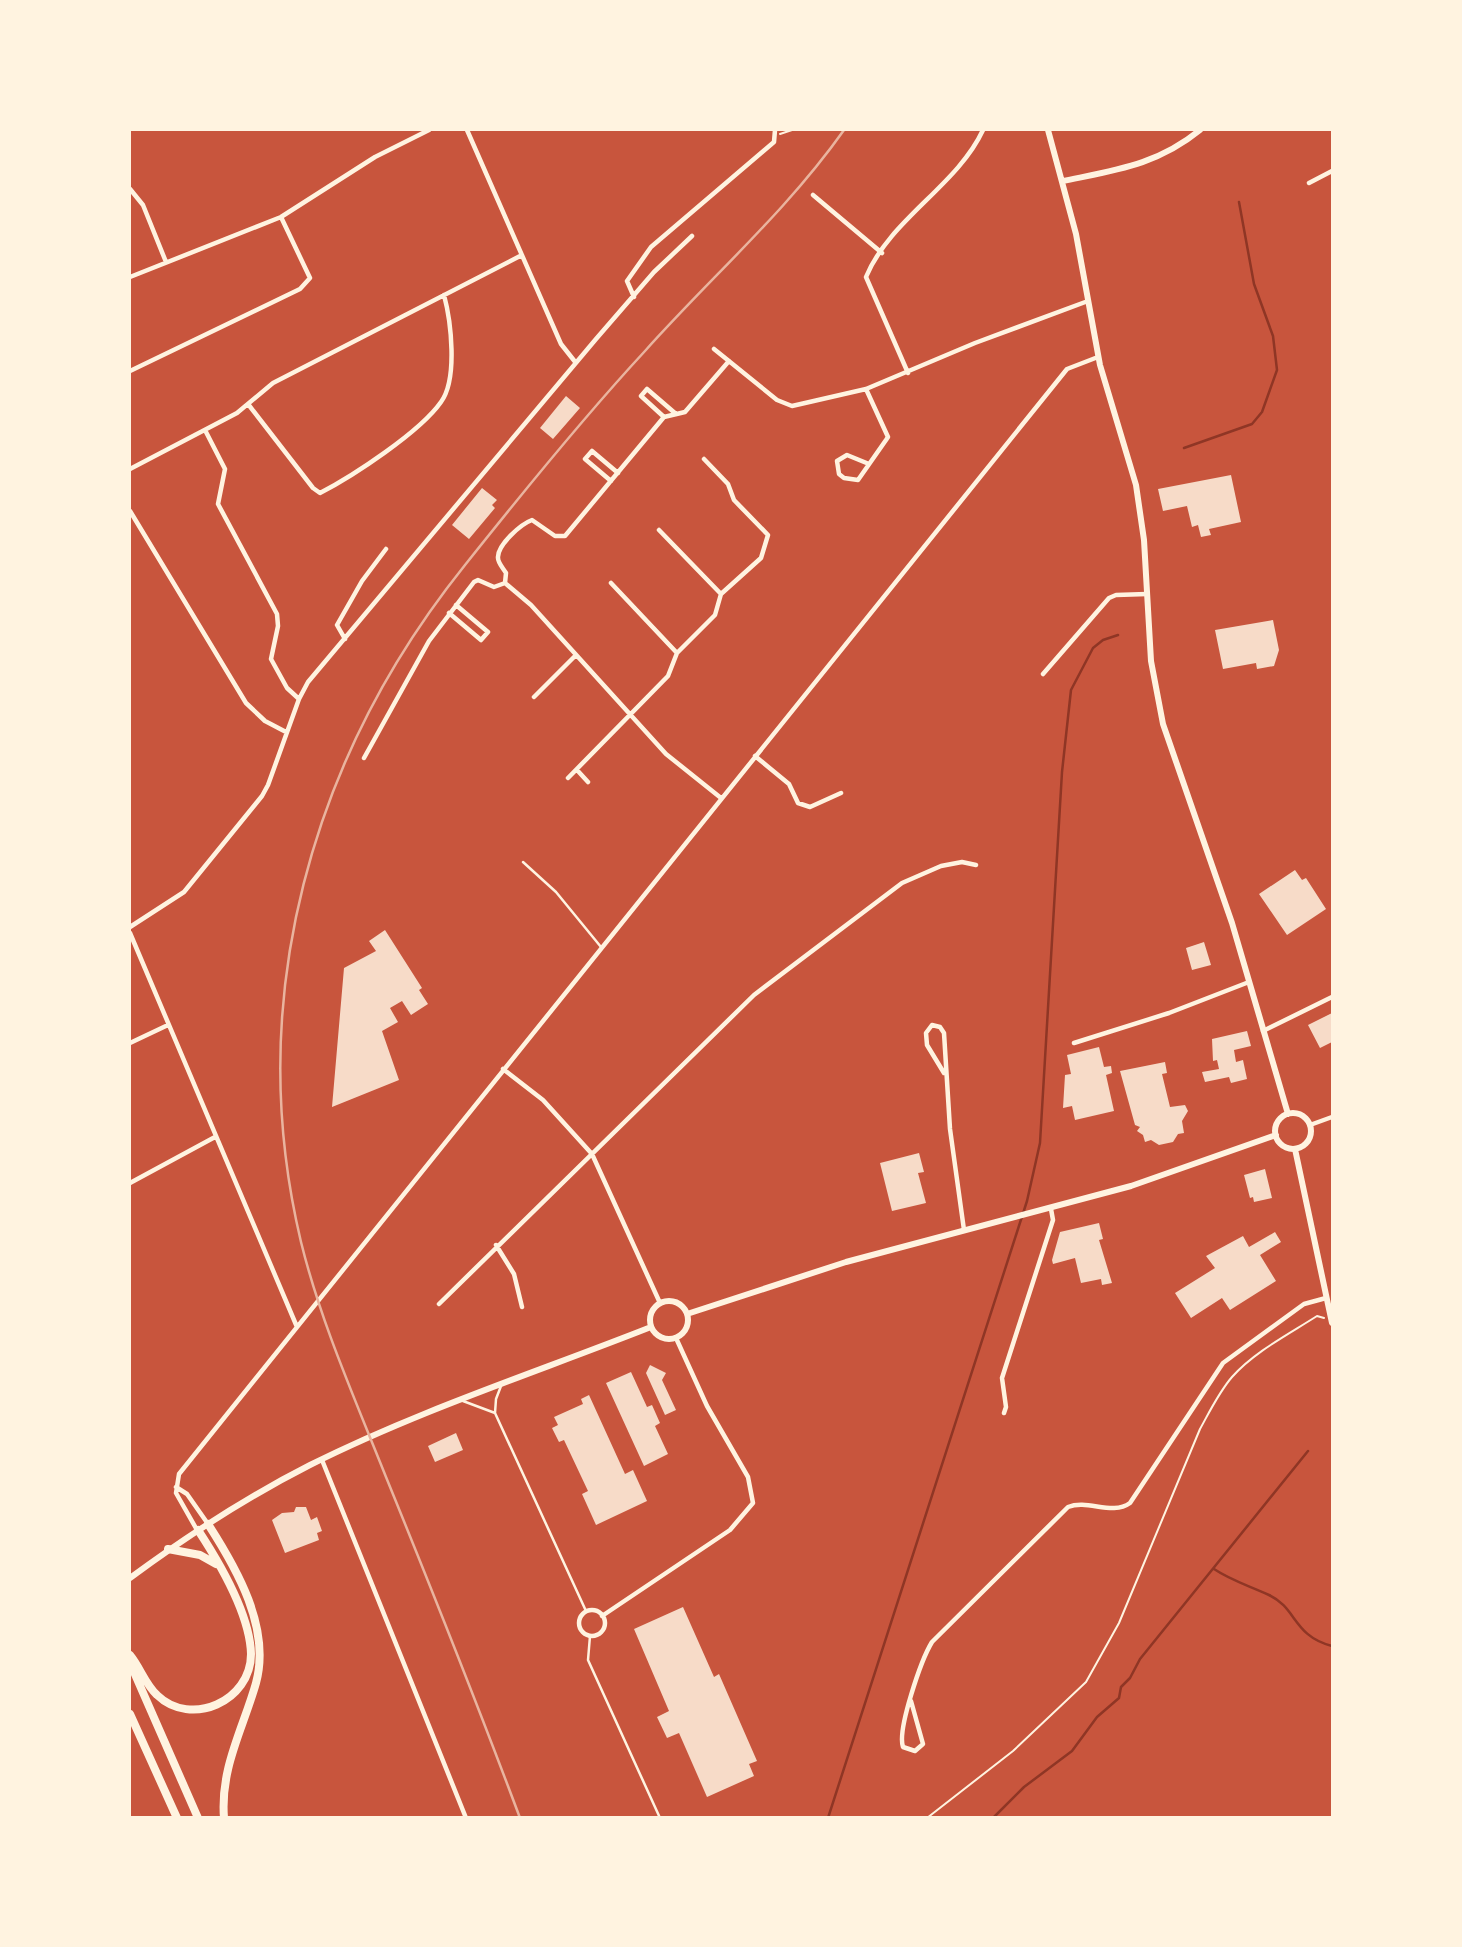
<svg xmlns="http://www.w3.org/2000/svg" width="1462" height="1947" font-family="Spectral,serif">
<style>
.lines{fill:none;stroke-linecap:round;stroke-linejoin:round}
.stream{stroke:#8f3625;stroke-width:2.5}
.building{fill:#f7dbc8}
.path{stroke:#fff3e0;stroke-width:2}
.service{stroke:#fff3e0;stroke-width:2.5}
.minor{stroke:#fff3e0;stroke-width:4.5}
.secondary{stroke:#fff3e0;stroke-width:6}
.motorway{stroke:#fff3e0;stroke-width:8}
.rail{stroke:#e9b49f;stroke-width:2.5}
</style>
<rect width="100%" height="100%" fill="#c8553d"/>
<g class="lines">
<path class="stream" d="M1184,448L1252,424L1262,412L1277,370L1273,336L1254,284L1239,202
M1214,1569C1232,1581 1250,1586 1269,1595C1297,1608 1293,1636 1332,1646
M828,1818L1027,1201L1040,1143L1062,772L1071,690L1093,648L1103,640L1118,635
M993,1818L1024,1787L1072,1751L1097,1717L1119,1698L1121,1687L1130,1678L1140,1659L1308,1451"/>
</g>
<path class="building" d="M566,396L580,408L553,439L540,428Z
M1231,475L1241,522L1209,529L1211,535L1201,537L1198,525L1192,527L1187,506L1163,511L1158,489Z
M482,488L497,500L492,505L495,508L469,539L452,525Z
M1273,620L1279,650L1274,666L1257,669L1256,663L1223,669L1215,630Z
M1295,870L1302,880L1306,878L1326,909L1287,935L1259,894Z
M385,930L422,988L419,990L428,1004L411,1015L402,1001L390,1008L398,1022L382,1031L399,1080L332,1107L344,968L376,951L369,941Z
M1204,942L1211,965L1192,970L1186,948Z
M1332,1013V1042L1320,1048L1308,1025Z
M1247,1031L1251,1046L1234,1050L1236,1062L1243,1060L1247,1079L1231,1083L1229,1077L1205,1082L1202,1072L1219,1069L1217,1060L1213,1061L1212,1039Z
M1099,1047L1104,1067L1111,1066L1112,1073L1106,1075L1114,1111L1075,1120L1072,1106L1063,1108L1065,1075L1071,1074L1067,1055Z
M1165,1062L1167,1073L1162,1074L1170,1107L1185,1105L1188,1111L1182,1121L1184,1133L1178,1134L1173,1142L1159,1145L1151,1140L1145,1142L1143,1135L1137,1131L1140,1127L1135,1125L1120,1071Z
M919,1153L924,1172L918,1173L926,1203L892,1211L880,1163Z
M1265,1169L1272,1198L1254,1202L1253,1197L1250,1198L1244,1175Z
M1099,1223L1103,1239L1099,1240L1112,1283L1102,1285L1101,1279L1081,1283L1075,1258L1053,1264L1052,1260L1060,1232Z
M1275,1232L1281,1242L1260,1255L1276,1281L1230,1310L1222,1298L1191,1318L1175,1293L1215,1268L1206,1256L1243,1236L1249,1247Z
M650,1365L666,1373L662,1380L676,1410L665,1415L646,1373Z
M631,1372L647,1407L652,1405L660,1423L655,1426L668,1454L644,1466L606,1383Z
M589,1395L625,1474L633,1470L647,1501L596,1525L582,1494L588,1491L564,1440L559,1442L552,1428L558,1425L554,1417L583,1404L581,1399Z
M456,1433L463,1450L435,1462L428,1446Z
M296,1507H306L311,1520L317,1517L322,1531L317,1533L319,1540L285,1553L272,1520L282,1513L294,1512Z
M683,1607L714,1677L719,1674L757,1761L749,1764L754,1776L707,1797L679,1733L667,1738L657,1717L669,1711L634,1629Z"/>
<g class="lines">
<path class="path" d="M780,134L792,130
M927,1818L1013,1751L1086,1682L1119,1623L1200,1429C1210,1411 1219,1392 1232,1377C1254,1352 1289,1334 1317,1316L1324,1318"/>
<path class="service" d="M523,862L556,892L601,947
M501,1386L496,1399L495,1413L586,1611
M463,1401L495,1413
M590,1636L588,1660L660,1818"/>
<path class="minor" d="M467,130L561,344L576,363
M1309,183L1332,171
M130,189L143,205L166,262
M813,195L882,253
M130,277L281,217L375,157L429,130
M634,297L627,281L651,247L774,142L775,130
M714,349L777,400L792,406L866,389L975,343L1088,301
M130,371L300,289L310,278L281,217
M908,373L866,277C890,219 957,186 983,130
M866,389L888,437L886,440L858,480L844,478L839,474L837,461L847,455L869,464
M248,404L313,488L320,493C353,476 420,432 441,402C458,379 451,321 444,295
M664,417L641,396L647,389L676,414
M206,432L225,469L218,504L277,614L278,626L271,659L287,688L299,699
M704,459L728,484L734,500L768,535L761,558L721,594
M130,469L237,413L273,383L522,255
M611,481L585,459L592,451L618,473
M130,511L246,703L265,721L286,732
M505,583L531,605L666,754L721,798
M611,583L677,653
M449,613L481,640L488,632L456,605
M345,639L337,625L362,581L386,549
M1043,674L1109,598L1116,595L1147,594
M534,697L575,656
M755,756L789,784L798,803L810,807L841,793
M364,758L429,641L474,582L478,580L494,587L505,583L506,573C503,568 498,563 498,558C497,545 521,524 532,520L555,536H565L664,417L685,412L729,361
M577,770L588,782
M568,778L668,676L677,653L715,615L721,594L659,530
M130,927L184,892L262,796L268,785L299,699L308,682L596,339L654,272L692,236
M130,933L297,1327
M1263,1031L1332,997
M130,1043L168,1025
M1074,1043L1169,1013L1249,982
M503,1069L543,1100L592,1154L660,1303
M944,1073L927,1045L926,1033L932,1025L940,1027L944,1033L950,1129L964,1230
M1310,1125L1332,1117
M130,1183L215,1137
M496,1245L514,1274L522,1307
M439,1304L754,995L902,883L941,866L962,862L976,865
M1004,1413L1006,1407L1002,1378L1053,1220L1051,1209
M322,1460L466,1818
M176,1487L187,1494L208,1524
M197,1530L176,1493L179,1474L1067,369L1098,357
M579 1623a13 13 0 1 1 26 0a13 13 0 1 1-26 0Z
M602,1616L730,1530L753,1503L748,1477L707,1406L676,1338
M911,1701L923,1744L915,1751L903,1747C897,1730 921,1660 932,1642L1068,1507C1088,1499 1112,1516 1130,1503L1223,1363L1304,1304L1326,1298"/>
<path class="secondary" d="M1048,130L1076,234L1100,365L1136,485L1144,540L1151,661L1163,724L1232,923L1288,1114
M1063,181C1116,170 1157,165 1200,130
M1275 1131a18 18 0 1 1 36 0a18 18 0 1 1-36 0Z
M1295,1149L1332,1323
M650 1320a19 19 0 1 1 38 0a19 19 0 1 1-38 0Z
M687,1314L846,1262L1131,1186L1276,1135
M130,1578C187,1536 247,1497 310,1465C420,1410 537,1372 651,1327"/>
<path class="motorway" d="M208,1524C237,1569 271,1628 256,1683C243,1729 220,1768 224,1818
M168,1549L200,1555L216,1564
M130,1655C140,1667 145,1684 157,1695C191,1728 251,1701 251,1654C250,1615 219,1562 198,1530
M130,1663L198,1818
M130,1714L177,1818"/>
<path class="rail" d="M520,1818C477,1703 432,1590 386,1477C355,1399 321,1323 301,1242C243,999 311,757 465,565C523,492 582,419 645,351C712,276 786,212 844,130"/>
</g>
<rect width="1462" height="1947" fill="none" stroke="#fff3e0" stroke-width="262"/>
</svg>
